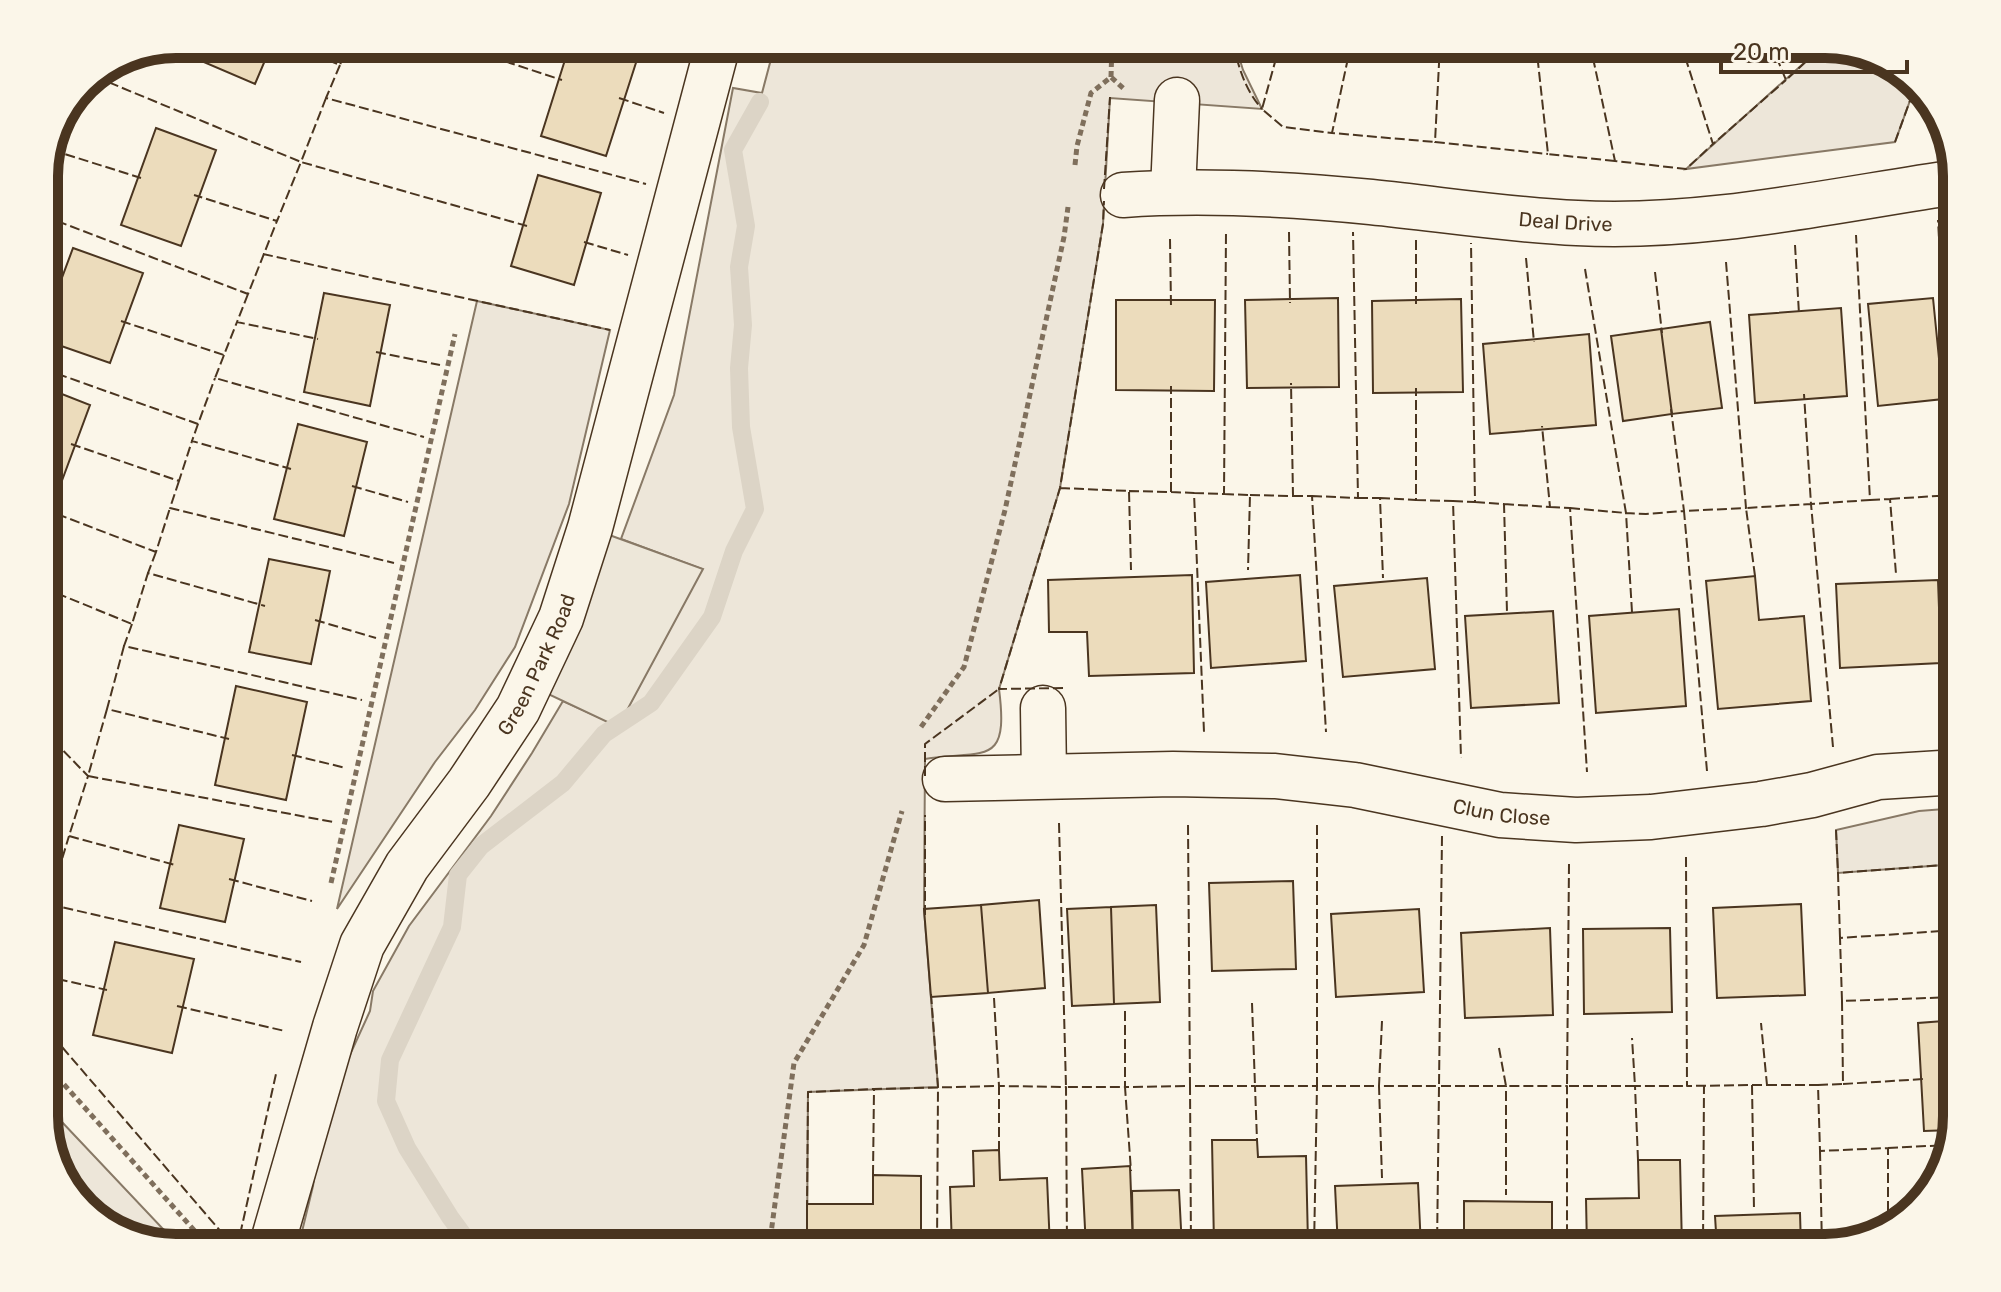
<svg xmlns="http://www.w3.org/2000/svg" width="2001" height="1292" font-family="Rubik,sans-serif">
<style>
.green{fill:#ede6d9;stroke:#887966;stroke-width:2}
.parking{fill:#ede7d9;stroke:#887966;stroke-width:2}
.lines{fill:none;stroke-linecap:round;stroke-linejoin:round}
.stream{stroke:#dcd4c6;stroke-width:18}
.building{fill:#ecdcbc;stroke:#4a3520;stroke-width:2}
.minor-casing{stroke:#4a3520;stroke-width:47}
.path{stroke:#7f6f5c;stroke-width:5;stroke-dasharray:6 4;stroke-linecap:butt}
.minor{stroke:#fbf6e9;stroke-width:44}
.fence{stroke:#4a3520;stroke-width:2;stroke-dasharray:10 4;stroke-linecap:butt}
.labels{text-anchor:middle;stroke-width:6;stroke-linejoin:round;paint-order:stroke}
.street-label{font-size:20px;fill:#4a3520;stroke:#fbf6e9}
.rim{fill:none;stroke:#4a3520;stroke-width:10}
</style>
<rect width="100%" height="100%" fill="#fbf6e9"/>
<path class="green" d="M775,44H1235L1243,70L1262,109L1110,98L1103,224L1060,488L999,689C1009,767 986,750 925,759L924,909L938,1087L808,1092L807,1248H298L313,1186L321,1132L343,1070L370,1011L373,991L409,926L491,816L532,753L563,701L618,726L702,569L621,539L674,395L733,88L762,93Z
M1825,44L1898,66L1916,84L1895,142L1686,169Z
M477,301L610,330L569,504L515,647L475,710L435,762L337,909Z
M1957,808V864L1838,873L1836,830L1919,811Z
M44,1103L181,1248L103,1226L62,1183L44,1125Z"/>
<path class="parking" d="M590,528L703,569L618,727L529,685Z"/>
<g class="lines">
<path class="stream" d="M469,1248V1243L450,1217L407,1148L386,1101L390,1060L452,927L458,875L481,846L563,783L604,734L651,703L712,617L734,551L755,509L741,427L739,368L743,325L739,267L746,226L733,150L760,102"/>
</g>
<path class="building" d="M206,44H272L255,84L199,60Z
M570,44H642L606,156L541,136Z
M156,128L216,150L181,246L121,225Z
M538,175L601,193L574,285L511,266Z
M73,248L143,273L110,363L44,340V326Z
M324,293L390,305L370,406L304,392Z
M1338,298L1339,387L1247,388L1245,300Z
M1933,298L1943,399L1878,406L1868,304Z
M1461,299L1463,392L1373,393L1372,301Z
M1116,300H1215L1214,391L1116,390Z
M1950,303H1957V379H1953Z
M1841,308L1847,396L1755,403L1749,315Z
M1710,322L1722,408L1672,414L1661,329Z
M1661,329L1672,414L1623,421L1611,336Z
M1589,334L1596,425L1490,434L1483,344Z
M44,387L90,405L57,494L44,489Z
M298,424L367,442L344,536L274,519Z
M269,559L330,571L311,664L249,652Z
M1192,575L1194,673L1089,676L1087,632H1049L1048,580Z
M1300,575L1306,661L1211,668L1206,582Z
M1755,576L1759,620L1804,616L1811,701L1718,709L1706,581Z
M1427,578L1435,669L1343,677L1334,586Z
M1938,580L1941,663L1840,668L1836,584Z
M1679,609L1686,706L1596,713L1589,616Z
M1553,611L1559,703L1471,708L1465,616Z
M236,686L307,702L286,800L215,785Z
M179,825L244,839L225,922L160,908Z
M1293,881L1296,969L1212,971L1209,883Z
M1039,900L1045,988L988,993L981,905Z
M1801,904L1805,995L1717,998L1713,908Z
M981,905L988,993L931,997L924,909Z
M1156,905L1160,1002L1114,1004L1111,907Z
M1111,907L1114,1004L1072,1006L1067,909Z
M1419,909L1424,992L1336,997L1331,914Z
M1550,928L1553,1015L1465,1018L1461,933Z
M1670,928L1672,1012L1584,1014L1583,929Z
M115,942L194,959L172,1053L93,1035Z
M1957,1020V1117L1953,1130L1924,1131L1918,1023Z
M1212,1140H1257L1258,1157L1306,1156L1308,1243L1214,1245Z
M999,1150L1000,1180L1047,1178L1050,1248H952L950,1187L974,1186L973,1151Z
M1638,1160H1680L1682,1248H1587L1586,1199L1639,1198Z
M1130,1166L1133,1248H1086L1082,1169Z
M873,1175L921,1176V1248H807V1204H873Z
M1418,1183L1421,1248H1338L1335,1186Z
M1179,1190L1182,1248H1133L1132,1191Z
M1464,1201L1552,1202V1248H1464Z
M1800,1213L1801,1248H1717L1715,1216Z"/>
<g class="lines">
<g class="minor-casing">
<g id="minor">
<path d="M1173,191L1177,100"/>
<path id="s1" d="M1123,195C1206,189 1289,194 1371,202C1440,209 1508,220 1577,223C1702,230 1833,200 1957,182"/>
<path d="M1043,708L1044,776"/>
<path id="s2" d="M945,779L1173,774L1275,776L1355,785L1500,815L1576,820L1651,817L1761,804L1812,795L1878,777L1957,772"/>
<path id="s3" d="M271,1248L335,1027L362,945L407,866L469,783L518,709L561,618L590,528L718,44"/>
</g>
</g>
<path class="path" d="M1111,77L1112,44
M1075,165L1077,146L1091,93L1111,77L1124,89
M921,727L964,667L1005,510L1064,237L1068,207
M331,883L455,334
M44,1062L210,1248
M769,1248L794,1063L864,945L902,811"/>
<use href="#minor" class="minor"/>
<path class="fence" d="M289,44L340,65L348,44
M452,44L562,80
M1233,44C1239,68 1245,90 1262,109
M1280,44L1262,109L1283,127L1332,133
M1351,44L1332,133L1435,142
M1440,44L1435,142L1548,154
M1536,44L1548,154L1615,161
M1590,44L1615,161L1686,169L1713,144
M1681,44L1713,144L1786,80
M1771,44L1786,80L1825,44
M340,65L326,98L646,184
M96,77L301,162L277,221L194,195
M326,98L301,162L527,226
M619,98L664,113
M1895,142L1916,84
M52,150L141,178
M1104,189L1110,97
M44,216L248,294L277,221
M1289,232L1290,303
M1170,239L1171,306
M1416,240V304
M584,242L628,255
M1795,245L1799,314
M263,254L610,330
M1526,258L1534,342
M1655,272L1662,333
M248,294L237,322L318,339
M44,295L57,299
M121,321L224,355L237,322
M376,352L440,365
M224,355L215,378L424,437
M44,369L198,424L215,378
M198,424L192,441L291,469
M71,444L179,481L192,441
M179,481L170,508L394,563
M352,486L408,502
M1060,488L1129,491L1131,570
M1129,491L1171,492V386
M1171,492L1194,493L1204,732
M1194,493L1224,494L1226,232
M1224,494L1250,495L1248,570
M1957,494L1953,495L1957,639
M1250,495L1293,496L1291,383
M1293,496H1312L1326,732
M1312,496L1358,498L1353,232
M1358,498H1380L1383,578
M1380,498L1416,500V388
M1890,499L1953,495L1938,220
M1416,500L1453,501L1461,758
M1870,500L1890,499L1896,574
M1453,501L1475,502L1471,243
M1475,502L1504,504L1507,612
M1504,504L1550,507L1542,426
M1550,507L1570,508L1587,772
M1570,508L1626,513L1585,269
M44,509L156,552L170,508
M156,552L148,573L265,606
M1755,576L1746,508L1811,504L1804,394
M44,588L132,624L148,573
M1632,612L1626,513L1646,514L1684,511L1671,409
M315,620L376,638
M132,624L124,646L362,700
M124,646L107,709L229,739
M1063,688L999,689L1060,488L1103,224L1104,201
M107,709L88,776L333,822
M44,731L88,776L69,836L175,865
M1833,747L1811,504L1870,500L1856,235
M292,755L346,768
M1707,771L1684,511L1746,508L1726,262
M925,776V744L999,689
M1059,823L1066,1087H1125L1131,1171
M1188,825L1190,1086H1255L1257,1140
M1317,825V1086H1379L1382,1178
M1836,830L1838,873
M1442,836L1439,1086H1506V1195
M1686,857L1687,1086L1752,1085L1754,1210
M44,863L56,879L69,836
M1569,864L1567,1086H1635L1632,1038
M56,879L48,904L301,962
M229,879L312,901
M44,915L48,904
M925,915V815
M1840,938L1838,873L1957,864
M44,976L107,990
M931,994L938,1087L937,1248
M994,998L999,1086L1066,1087L1067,1248
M1842,1001L1840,938L1957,930
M1252,1003L1255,1086H1317L1314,1248
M177,1006L285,1031
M1125,1011V1087L1190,1086L1191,1248
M1382,1021L1379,1086H1439L1437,1248
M44,1026L235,1248
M1499,1048L1506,1086H1567V1248
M1843,1084L1923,1079
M1752,1085H1767L1761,1023
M1767,1085H1818L1820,1151L1888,1148V1231
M1818,1085L1843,1084L1842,1001L1957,997
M1888,1148L1948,1145
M1820,1151L1822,1248
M1638,1160L1635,1086H1688
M873,1175L874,1089L999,1086V1150
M807,1210L808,1092L874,1089
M237,1248L276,1074
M1703,1248L1704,1085"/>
</g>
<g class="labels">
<g class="street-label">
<text dy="7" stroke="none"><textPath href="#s1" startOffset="444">Deal Drive</textPath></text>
<text dy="7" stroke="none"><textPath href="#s3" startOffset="648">Green Park Road</textPath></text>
<text dy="7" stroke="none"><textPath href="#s2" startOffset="560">Clun Close</textPath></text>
</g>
</g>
<path d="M0 0H2001V1292H0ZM176 58H1825A118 118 0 0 1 1943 176V1116A118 118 0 0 1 1825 1234H176A118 118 0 0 1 58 1116V176A118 118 0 0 1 176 58Z" fill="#fbf6e9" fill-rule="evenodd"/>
<path class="rim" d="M176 58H1825A118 118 0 0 1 1943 176V1116A118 118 0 0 1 1825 1234H176A118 118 0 0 1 58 1116V176A118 118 0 0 1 176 58Z"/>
<path d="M1721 60v12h186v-12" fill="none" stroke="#4a3520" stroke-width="4"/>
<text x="1733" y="60" font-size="24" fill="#4a3520" stroke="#fbf6e9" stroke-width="6" paint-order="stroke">20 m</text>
</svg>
